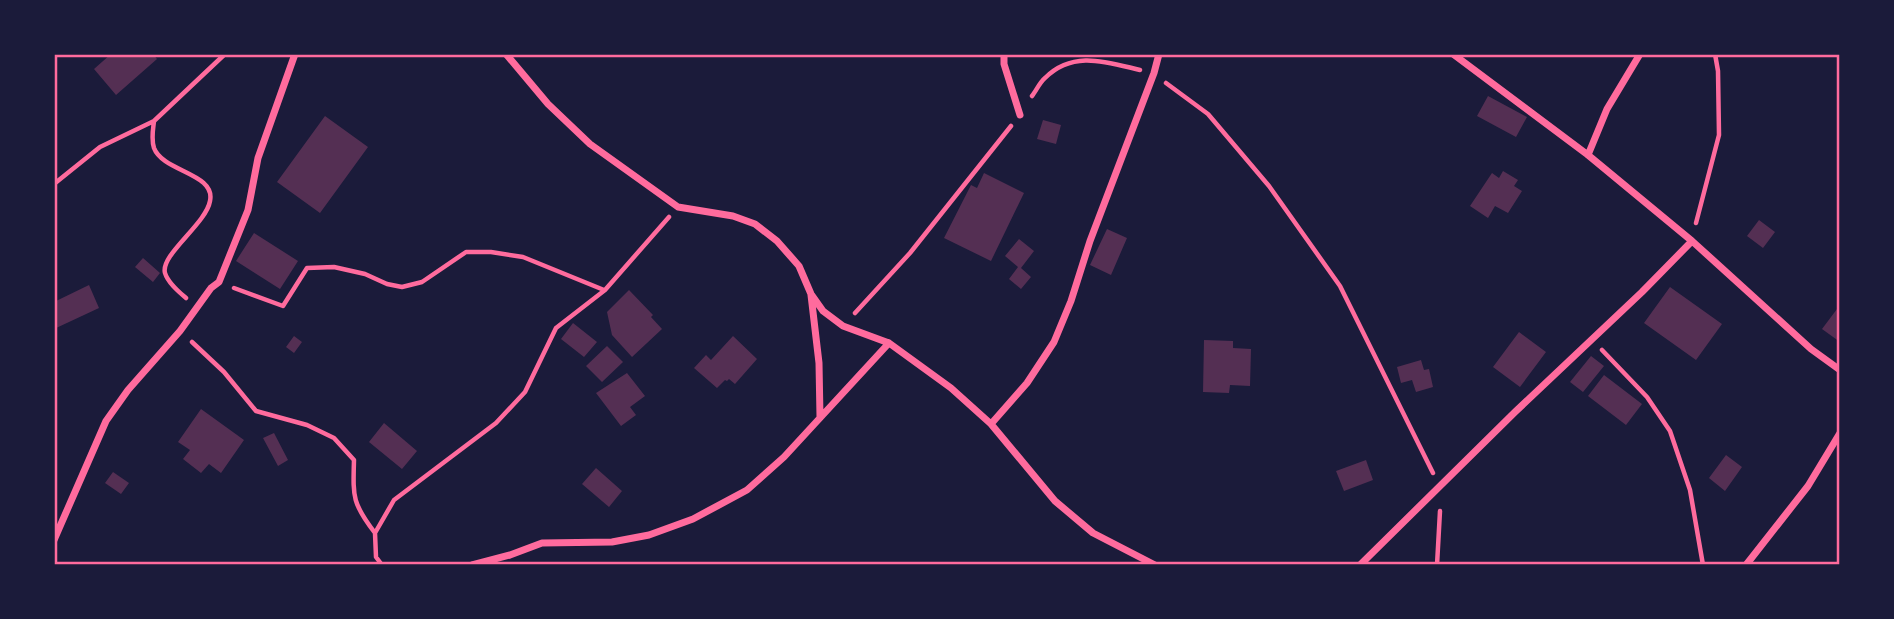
<svg xmlns="http://www.w3.org/2000/svg" width="1894" height="619" font-family="'Times New Roman',serif">
<style>
.building{fill:#542f53}
.lines{fill:none;stroke-linecap:round;stroke-linejoin:round}
.path{stroke:#ff6b9d;stroke-width:4.5}
.minor{stroke:#ff6b9d;stroke-width:7}
.neatline{fill:none;stroke:#ff6b9d;stroke-width:2.5}
</style>
<rect width="100%" height="100%" fill="#1b1b3a"/>
<path class="building" d="M111,54H153L157,59L116,95L94,69Z
M1488,96L1527,117L1516,137L1477,116Z
M325,116L368,147L320,213L277,182Z
M1043,120L1061,125L1056,144L1037,139Z
M1503,171L1518,180L1514,186L1522,191L1508,213L1495,206L1488,218L1470,206L1492,173L1499,178Z
M984,173L1024,193L991,261L944,238L971,185L977,188Z
M1759,220L1775,232L1763,248L1747,236Z
M1107,229L1127,238L1111,275L1090,265Z
M254,233L298,261L280,289L236,261Z
M1019,239L1034,251L1021,268L1031,277L1021,289L1009,279L1018,267L1005,256Z
M143,258L160,273L153,282L135,267Z
M89,285L99,308L54,329V302Z
M1670,287L1722,324L1696,360L1644,323Z
M629,290L653,315L651,317L662,329L632,357L612,335L607,312Z
M1840,305V342L1822,329Z
M573,323L597,342L584,357L561,339Z
M1519,332L1546,352L1520,387L1493,367Z
M294,336L302,342L294,353L286,347Z
M733,336L757,359L735,384L729,379L727,381L725,380L717,388L694,368L706,355L711,360Z
M1204,340L1233,341V348L1251,349L1250,386L1230,385L1229,393L1203,392Z
M607,346L623,362L602,382L586,366Z
M1591,356L1604,366L1583,392L1570,382Z
M1421,360L1424,370L1429,369L1433,387L1416,392L1412,380L1401,383L1397,367Z
M627,373L645,396L630,407L636,415L621,426L596,393Z
M1604,375L1642,404L1626,425L1588,396Z
M201,409L244,440L221,473L209,464L201,473L183,459L190,450L178,442Z
M384,423L417,451L402,469L369,442Z
M274,433L288,460L278,466L263,438Z
M1726,455L1742,467L1725,491L1709,478Z
M1366,460L1373,480L1344,491L1336,471Z
M596,468L622,491L609,507L582,484Z
M113,472L129,483L121,494L105,483Z"/>
<g class="lines">
<path class="path" d="M1166,83L1208,114L1269,186L1340,286L1433,473
M1032,96C1036,91 1040,82 1045,78C1073,50 1106,62 1140,70
M154,121C153,130 151,139 154,148C163,172 216,173 210,201C206,224 160,255 165,273C168,283 179,292 186,298
M54,184L100,147L154,121L225,54
M1696,223L1719,135L1718,71L1715,54
M234,288L283,306L307,268L334,267L365,274L387,284L402,287L422,282L466,252H491L523,257L604,290
M855,313L910,253L1011,126
M192,342L224,372L256,411L307,425L334,438L354,460C353,497 352,503 375,533
M1602,350L1647,397L1670,431L1690,490L1703,565
M382,565L376,557L375,533L394,500L496,423L525,392L556,328L605,290L669,217
M1437,565L1440,511"/>
<path class="minor" d="M506,54L548,104L590,144L678,207L733,216L755,224L777,241L799,266L811,294L823,311L843,326L889,343L951,388L991,424L1055,501L1093,533L1155,565
M1004,54V64L1020,115
M1453,54L1588,155L1692,241L1811,349L1840,370
M1588,155L1607,109L1640,54
M811,295L819,363L820,417
M991,424L1027,383L1054,342L1071,301L1090,241L1154,73L1159,54
M54,540L106,421L128,390L180,331L211,288L219,282L248,210L258,158L295,54
M472,565L510,555L542,543L612,542L649,535L693,519L747,490L784,457L889,343
M1360,565L1515,412L1642,292L1692,241
M1746,565L1808,486L1840,433"/>
</g>
<rect width="1894" height="619" fill="none" stroke="#1b1b3a" stroke-width="112"/>
<rect x="56" y="56" width="1782" height="507" class="neatline"/>
</svg>
